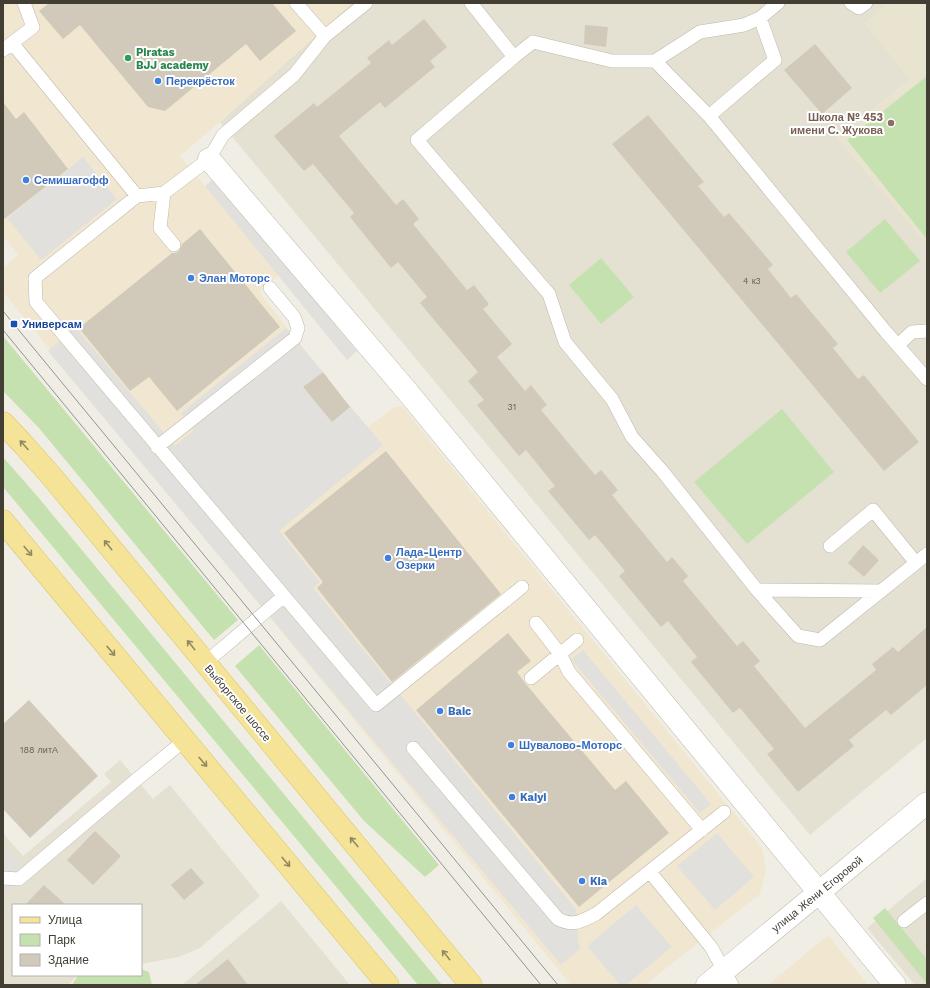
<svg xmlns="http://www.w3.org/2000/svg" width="930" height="988" font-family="'Work Sans',sans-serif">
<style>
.residential{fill:#e4e0d2}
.commercial{fill:#f1e7d0}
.education{fill:#e8e4cf}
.green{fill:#c6e1b0}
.parking{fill:#e1e0dc}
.building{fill:#d1caba}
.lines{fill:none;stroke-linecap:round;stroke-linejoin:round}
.service-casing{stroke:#beb9aa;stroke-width:14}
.minor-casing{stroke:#beb9aa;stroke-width:23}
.primary-casing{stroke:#d8c36a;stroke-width:23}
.service{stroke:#fff;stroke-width:13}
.minor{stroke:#fff;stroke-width:22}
.primary{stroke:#f5e498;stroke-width:22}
.tram{stroke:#939393;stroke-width:1}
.oneway{stroke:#938961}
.leisure-dot{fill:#2e9e5b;stroke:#fff;stroke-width:1.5}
.shop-dot{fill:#3f7fe0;stroke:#fff;stroke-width:1.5}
.education-dot{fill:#8d6e63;stroke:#fff;stroke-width:1.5}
.transit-dot{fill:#1a4fb4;stroke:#fff;stroke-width:1.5}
.labels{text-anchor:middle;stroke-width:4;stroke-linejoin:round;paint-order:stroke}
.number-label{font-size:9px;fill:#666156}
.leisure-label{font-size:11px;font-weight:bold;fill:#27864d;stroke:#fff;text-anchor:start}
.shop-label{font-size:11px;font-weight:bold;fill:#366cbe;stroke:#fff;text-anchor:start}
.education-label{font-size:11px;font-weight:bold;fill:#785e54;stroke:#fff;text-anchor:end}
.transit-label{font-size:11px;font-weight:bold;fill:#164399;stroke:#fff;text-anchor:start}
.street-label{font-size:11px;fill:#423e34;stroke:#fff}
</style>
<rect width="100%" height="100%" fill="#f0eee4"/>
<path class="residential" d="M352,3H927V738L810,835L220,122Z
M120,760L153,799L170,785L260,896L200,948L179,957L141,964V905H13V975H78L68,985H3V833L23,856L111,782L104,774Z
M927,878V985H915L867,928Z
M281,901L350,985H182Z"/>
<path class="commercial" d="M3,3H352L220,122L180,156L279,275L259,292L350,407L368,427L393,408L402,406L757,841L763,851L766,870L760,894L645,985H571L3,292V268L18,255L3,236Z
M828,935L868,985H768Z"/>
<path class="education" d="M887,3H927V245L836,138L909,79L864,23Z"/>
<path class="green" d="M927,76V239L847,140Z
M885,219L920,261L880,293L846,252Z
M601,258L634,297L601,324L569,285Z
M3,336L238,620L214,640L39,428L3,391Z
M782,409L834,472L747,544L694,482Z
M3,457L38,497L442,985H418L3,487Z
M259,645L439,865L425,877L364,821L235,666Z
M885,908L927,959V984L873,918Z
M141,969L149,972L152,985H72L78,975H141Z"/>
<path class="parking" d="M83,157L117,199L41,260L7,218Z
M214,178L357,351L347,360L205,186Z
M75,327L175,446L194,430L181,413L286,328L323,372L303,388L326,414L344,399L383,445L279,531L320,582L313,588L576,909L578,940L580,949L561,965L48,351Z
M583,650L711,804L700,813L571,659Z
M717,833L754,877L715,910L677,866Z
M3,845L28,876L3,896Z
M636,905L672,947L626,985H620L587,946Z"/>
<path class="building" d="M49,3H272L296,31L260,61L246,44L165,111L148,107L80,25L63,39L39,11Z
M424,19L447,47L430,61L435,67L385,108L380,102L339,136L396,205L403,199L419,219L413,224L467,290L474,285L489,304L483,309L512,344L497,357L525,391L531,385L547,405L541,410L595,475L601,470L618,490L612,495L667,562L672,557L688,576L683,581L737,646L743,641L760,661L754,666L805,728L876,670L872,664L893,647L898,652L927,627V685L891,715L886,710L849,740L854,746L798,792L767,754L774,749L740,708L733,713L691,662L697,657L668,621L661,627L619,576L625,571L595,535L589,540L548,491L555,486L526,450L519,456L477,405L484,400L468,381L478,372L420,303L427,297L398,262L391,268L350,217L354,213L313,164L304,171L274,136L314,103L317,107L371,63L367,58L389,40L392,45Z
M585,25L608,27L606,47L584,44Z
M815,44L852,88L822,114L784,70Z
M3,102L16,119L24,112L68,169L3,220Z
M648,115L704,182L698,186L724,217L729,213L773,265L768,269L791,298L796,294L838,344L833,348L858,379L864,375L919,442L884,471L612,144Z
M200,229L280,327L177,411L149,377L130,391L79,328L172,253H176L179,251L182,244Z
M323,372L350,407L332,422L303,387Z
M386,451L501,594L392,682L317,588L323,582L284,533Z
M863,545L879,560L864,577L848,563Z
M508,633L531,661L517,672L525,683L615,790L626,781L669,833L579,907L416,710Z
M29,700L98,776L30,838L3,809V724Z
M95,831L121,856L93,885L67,860Z
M191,868L204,883L184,900L171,885Z
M44,885L66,905H25Z
M228,959L248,985H195Z"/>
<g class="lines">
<g class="service-casing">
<path id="service" d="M296,3L325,36
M471,3L514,57L417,140L549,294L565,342L612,399L632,437L663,472L757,590L798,636L820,640L927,554
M851,3L859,8L866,3
M12,43L33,27L24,3
M3,50L12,43L137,196L164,193L209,159L223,135L294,75L325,36L366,3
M514,57L533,42L612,61H655L700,32L744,25L760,18L778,3
M655,61L709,116L886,332L927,379
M709,116L775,60L760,18
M164,193L160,228L174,245
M137,196L35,278L36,302L284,596
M898,345L912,332L927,331
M157,447L295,338L298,328L294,317L270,288
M830,546L873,510L916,563
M757,590L881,591
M536,623L560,654L569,672L702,830
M205,663L284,596L376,705L522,587
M531,678L577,640
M413,748L558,919C574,927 581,921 596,914L724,812
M650,872L711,947L732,985
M3,878L19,879L136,780L185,740
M904,921L927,903"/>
</g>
<g class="minor-casing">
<path id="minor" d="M209,159L406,390L895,985
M707,985L927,803"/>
</g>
<g class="primary-casing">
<path id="primary" d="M3,423L22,443L53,478L471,985
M3,521L388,985"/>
</g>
<use href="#service" class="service"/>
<use href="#minor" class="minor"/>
<use href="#primary" class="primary"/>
<path class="tram" d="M3,311L558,985
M3,330L541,985"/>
</g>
<defs><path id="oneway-shaft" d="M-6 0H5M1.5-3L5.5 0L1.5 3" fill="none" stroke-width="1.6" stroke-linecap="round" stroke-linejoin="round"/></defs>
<g class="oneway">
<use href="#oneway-shaft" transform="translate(24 445) rotate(-132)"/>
<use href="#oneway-shaft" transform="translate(108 545) rotate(-129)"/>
<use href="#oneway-shaft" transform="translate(28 551) rotate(50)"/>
<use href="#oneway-shaft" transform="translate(191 645) rotate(-129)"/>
<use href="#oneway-shaft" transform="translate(111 651) rotate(50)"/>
<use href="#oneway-shaft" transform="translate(203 762) rotate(50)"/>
<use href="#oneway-shaft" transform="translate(354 842) rotate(-130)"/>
<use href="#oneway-shaft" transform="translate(286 862) rotate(50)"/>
<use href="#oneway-shaft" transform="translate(446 955) rotate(-129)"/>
</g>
<circle class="leisure-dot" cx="128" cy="58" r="4"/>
<g class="shop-dot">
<circle cx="158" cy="81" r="4"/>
<circle cx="26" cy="180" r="4"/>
<circle cx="191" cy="278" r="4"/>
<circle cx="388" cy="558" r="4"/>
<circle cx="440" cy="711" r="4"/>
<circle cx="511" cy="745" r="4"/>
<circle cx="512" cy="797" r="4"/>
<circle cx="582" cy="881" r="4"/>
</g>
<circle class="education-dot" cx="891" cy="123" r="4"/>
<rect class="transit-dot" x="10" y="320" width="8" height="8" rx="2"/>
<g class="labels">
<g class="number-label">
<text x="752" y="284">4 к3</text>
<text x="512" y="410">31</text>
<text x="39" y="753">188 литА</text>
</g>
<g class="leisure-label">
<text x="136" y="56">Piratas<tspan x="136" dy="13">BJJ academy</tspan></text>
</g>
<g class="shop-label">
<text x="166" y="85">Перекрёсток</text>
<text x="34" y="184">Семишагофф</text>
<text x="199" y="282">Элан Моторс</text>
<text x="396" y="556">Лада-Центр<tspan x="396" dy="13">Озерки</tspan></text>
<text x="448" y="715">Baic</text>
<text x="519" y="749">Шувалово-Моторс</text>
<text x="520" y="801">Kaiyi</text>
<text x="590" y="885">Kia</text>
</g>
<g class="education-label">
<text x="883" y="121">Школа № 453<tspan x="883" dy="13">имени С. Жукова</tspan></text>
</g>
<g class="transit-label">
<text x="22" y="328">Универсам</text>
</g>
<g class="street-label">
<text transform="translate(238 703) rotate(50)" y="4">Выборгское шоссе</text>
<text transform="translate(817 894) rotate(-39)" y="4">улица Жени Егоровой</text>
</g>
</g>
<rect width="930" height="988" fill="none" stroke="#423e34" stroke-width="8"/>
<rect x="12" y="904" width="130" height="72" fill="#ffffff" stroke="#b3b2ae"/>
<rect x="20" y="917" width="20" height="6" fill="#f5e498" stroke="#b3b2ae"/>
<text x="48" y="924" font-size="12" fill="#423e34">Улица</text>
<rect x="20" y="934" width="20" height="12" fill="#c6e1b0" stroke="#b3b2ae"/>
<text x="48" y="944" font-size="12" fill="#423e34">Парк</text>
<rect x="20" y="954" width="20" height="12" fill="#d1caba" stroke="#b3b2ae"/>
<text x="48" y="964" font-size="12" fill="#423e34">Здание</text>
</svg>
